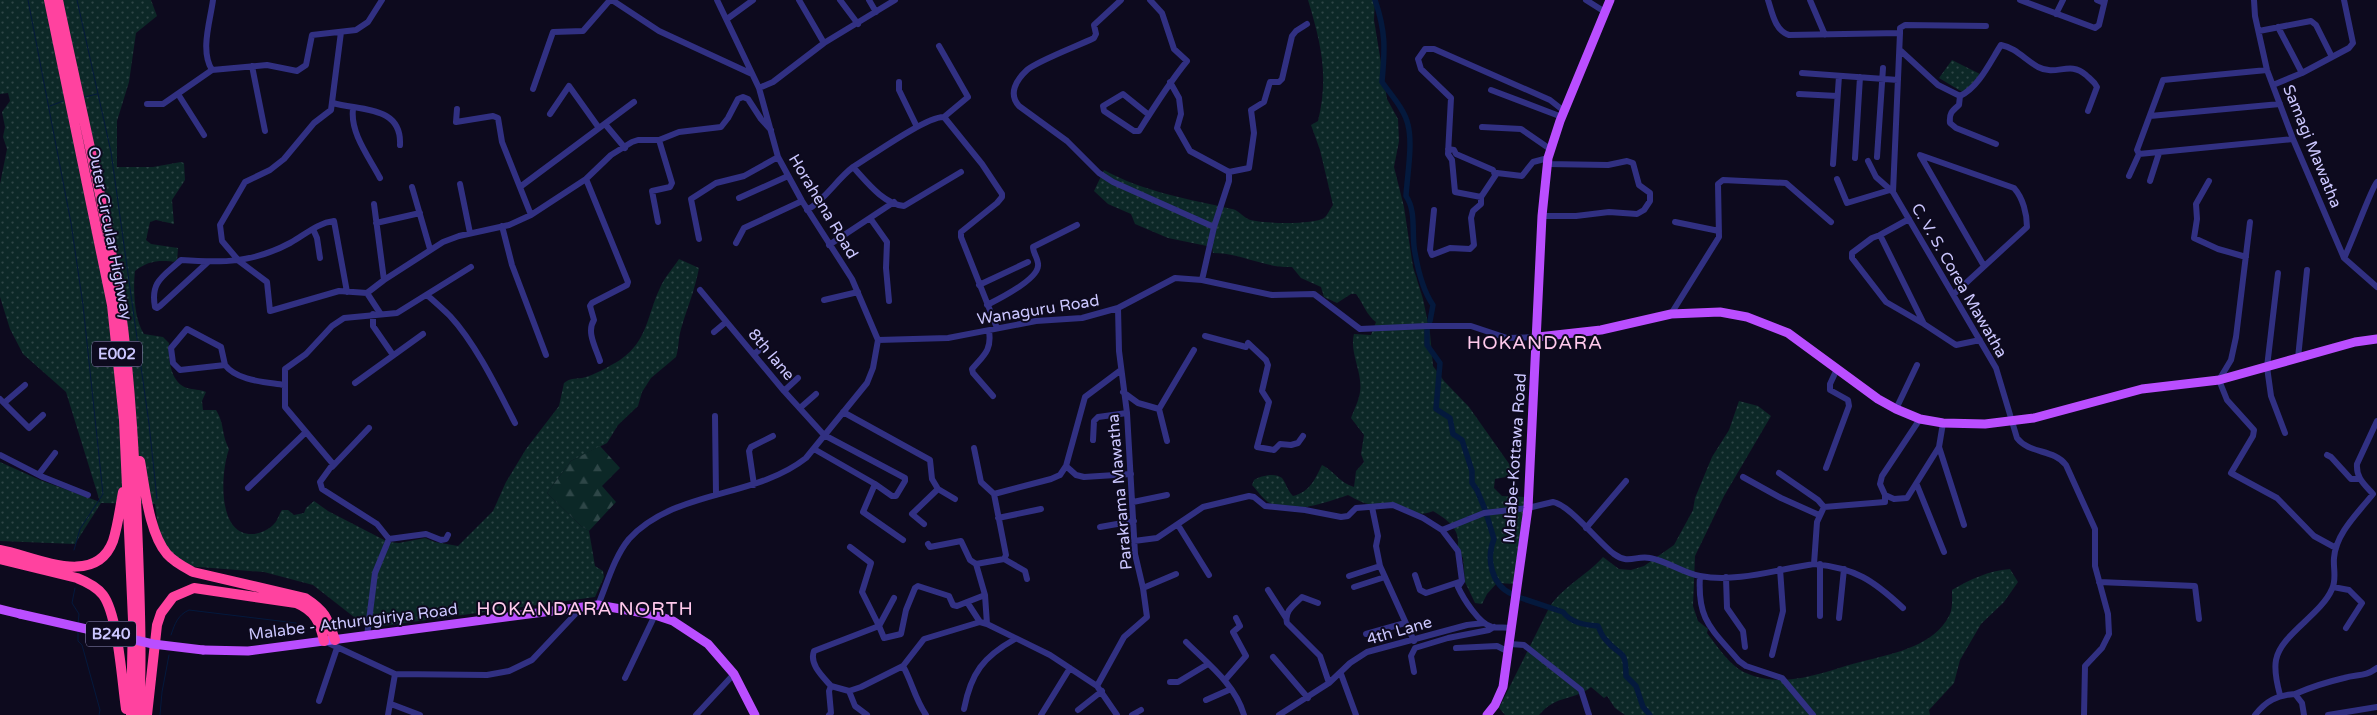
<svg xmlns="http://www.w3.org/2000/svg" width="2377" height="715" font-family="'Varela Round',sans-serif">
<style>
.grass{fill:url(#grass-dots)}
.forest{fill:url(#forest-firs)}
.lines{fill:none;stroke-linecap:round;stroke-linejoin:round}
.stream{stroke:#04193d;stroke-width:1}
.canal{stroke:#04193d;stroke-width:5.5}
.minor{stroke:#313082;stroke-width:6}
.major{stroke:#ba4eff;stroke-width:9}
.highway{stroke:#ff429f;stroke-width:10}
.major-bridge{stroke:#ba4eff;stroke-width:9}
.labels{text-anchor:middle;stroke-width:4;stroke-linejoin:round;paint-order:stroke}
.shield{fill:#0d0a1e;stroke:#938ebc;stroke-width:1}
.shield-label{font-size:15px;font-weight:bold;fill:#ccc7ff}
.street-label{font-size:16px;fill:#ccc7ff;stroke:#0d0a1e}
.quarter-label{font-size:19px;letter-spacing:1px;fill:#ffc9ec;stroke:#0d0a1e}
</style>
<defs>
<pattern id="grass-dots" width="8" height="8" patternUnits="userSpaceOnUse" patternTransform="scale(1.25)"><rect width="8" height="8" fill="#0c2827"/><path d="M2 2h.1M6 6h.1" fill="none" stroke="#2e4647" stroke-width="1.8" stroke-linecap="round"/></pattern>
<pattern id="forest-firs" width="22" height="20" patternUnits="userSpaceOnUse" patternTransform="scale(1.25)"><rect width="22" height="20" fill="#0c2827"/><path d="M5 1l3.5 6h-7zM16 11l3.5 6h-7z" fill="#2e4647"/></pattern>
</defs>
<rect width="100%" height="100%" fill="#0d0a1e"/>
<path class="grass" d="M0,0H151L157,16L136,33L129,82L117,121V167H153L181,162L184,163L185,180L172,200L174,224L156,220L150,222L146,240L151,244L178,248L177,262C160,260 149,260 135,271C133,289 134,319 144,334L163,337L169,343C168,357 170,383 187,388C193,390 200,389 206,392L202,401L203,410H216C225,425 221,433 229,449C221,471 216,537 254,534C261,533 270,529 274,524C278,520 279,514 282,510H288L294,515L304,513L306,508L314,501L328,511L388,542L399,543L425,538L435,542L458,546L493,511L506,482L526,449L559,406L564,383C570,378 574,379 582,378C595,375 608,367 620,360C648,341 647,315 660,288C664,278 673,268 679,259L699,268C695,290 687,308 681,329C678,339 679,348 676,357L651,378L642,392L638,406L618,425L607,443L571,461L547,493L581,526L589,531L595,566L603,571L604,577L595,597L368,628L313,585L264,572L174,565L159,534L155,504L101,503L75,544L0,541V462L40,480L100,502L66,392L23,354L10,329L0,297V184L7,149L3,137L5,127L2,112L10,101L8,93L0,94Z
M1308,0H1375L1374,20L1387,99L1398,119L1399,141L1394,167L1404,207L1413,267L1423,299L1430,333L1433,366L1444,381L1469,407L1517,475L1495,479L1494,488L1502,496L1525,497L1515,584L1497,583L1487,594L1482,604L1475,603L1465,582L1463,558L1457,549C1462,530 1448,520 1433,511C1418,518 1411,510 1397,505C1391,503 1384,505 1377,505C1366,505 1357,500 1348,495C1328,502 1289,516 1268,502C1262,498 1257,490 1252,485L1254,480C1260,476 1275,472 1282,478C1286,483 1287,490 1293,496C1310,492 1315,479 1322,465C1337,473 1337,481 1354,487L1356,471L1364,462L1361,454L1364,435L1351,418C1354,410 1359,400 1360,392C1363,373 1349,352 1354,334L1371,335L1376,322C1367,316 1363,303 1356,294H1351L1337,303L1324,297L1321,287L1301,278L1292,267C1264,268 1241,253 1213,253L1212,247L1168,238L1135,224L1131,214L1108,204L1094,191L1104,170C1144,192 1188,199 1232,209C1238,210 1242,216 1248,219C1259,224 1314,225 1324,218C1327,216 1330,209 1333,205L1320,150L1311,125L1318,121C1329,76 1321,43 1308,0Z
M1952,60L1980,74L1964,93L1939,78Z
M1739,401L1758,406L1771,416L1724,496L1695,556L1693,606L1698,621L1708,629L1707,633C1717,646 1731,667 1746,673C1788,691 1828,669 1868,660C1896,653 1934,645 1949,616C1953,610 1952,597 1952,590C1971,579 1988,571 2010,569L2018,582L2004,602L1981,624L1960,660L1954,683L1929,710L1930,715H1625L1615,708L1607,696L1604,698L1591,687C1574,701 1557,694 1539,715H1505L1499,708L1550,606C1565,585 1586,576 1603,557L1619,569L1631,570L1644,566L1674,545L1693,510L1695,498L1712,457L1729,430Z"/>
<path class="forest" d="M600,446L620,468L602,486L616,502L589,531L581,526L547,493L571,461Z"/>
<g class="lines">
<path class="stream" d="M28,0L71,223L83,305L103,494L80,529L74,550
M77,0L111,152L149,424L157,499
M85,97L97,94
M50,106L63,101
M75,588L72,603L79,614L78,624
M78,630V641L82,645L100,710L99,715
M171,635C175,623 178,615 189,610L296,623
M160,715L162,692L169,655"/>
<path class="canal" d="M1375,0C1386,32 1385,49 1382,82C1391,95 1405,110 1408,125C1413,144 1407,177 1406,196C1417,212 1411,235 1415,253C1418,270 1423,291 1433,305L1430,321
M1427,329V345L1440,363L1436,409L1450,418L1453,434L1462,440L1472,471V483L1477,490L1486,512
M1487,516L1494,539C1486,558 1491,585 1512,594
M1521,598L1563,612C1571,623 1585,625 1598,626C1600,630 1602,637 1606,640C1620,658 1626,647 1626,676L1636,686L1643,707L1650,715"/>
<path class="minor" d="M612,0L659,31L752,74
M717,0L759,88L778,157L802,201L852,279L878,340
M799,0L824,43
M840,0L858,24
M869,0L876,12
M1121,0L1094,25L1096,34L1094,38C1080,45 1037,61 1027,70C1016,80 1008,94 1019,106L1067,141L1099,173L1113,182L1214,227
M1586,0L1605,12
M1768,0C1772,12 1775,31 1789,35L1900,33L1893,192
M1810,0L1825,35
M2020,0L2095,28L2099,25L2105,0
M2097,0L2104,3
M2254,0L2255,16L2267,70L2293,139L2344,258L2377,287
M2056,14L2063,0
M727,19L753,0
M2278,27L2302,73
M2259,31L2311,21L2316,25L2332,57
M341,32L331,110L314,123L284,159L270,170L245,182L220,225L222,241L239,261L267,282L270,311L339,291L367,293
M1900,33V28L1905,25L1986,26
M939,46L968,97L944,117
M1901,51L1938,85L1960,96C1979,87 1990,62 2001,45C2016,48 2024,59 2038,67C2057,77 2069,60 2086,75C2090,79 2094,81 2097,87L2088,111
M252,66L265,131
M212,70C200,51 210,22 213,0
M1802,73L1898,80
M899,82V90L917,127
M1170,82L1179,98L1181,114L1177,128L1190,151L1229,172V181L1214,227L1202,280
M2273,85L2302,73L2349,48L2353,43L2344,0
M759,88L773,82L824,43L895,0
M533,89L553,32L583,31L610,0
M1491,90L1562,117
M178,94L204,135
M1799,94L1837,96
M1960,96L1959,105C1952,111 1949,113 1950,123L1956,128L1996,144
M333,103C362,111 402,106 400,145
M147,104H163L212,70L267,65L297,71L306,65L312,35L356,30L368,22L382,0
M353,109C350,133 369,157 380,178
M457,109L456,122L493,116L498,118L502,142L531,215
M550,114L569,86L599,128
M1149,115L1123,94L1103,106L1104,111L1134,131H1139C1154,107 1169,83 1187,61L1174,49L1162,13L1150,0
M2150,116L2280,104
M605,124L625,148
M1482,127L1521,129L1550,149
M1448,149L1454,150L1456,154L1493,170L1495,175
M2139,154L2293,139
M1877,157L1883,68
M1855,158L1860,77
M1868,161L1876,177L1893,192L1996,368L2017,438C2029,454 2054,449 2066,465L2095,529V566L2108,614L2109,634L2102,648L2085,666L2084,715
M1833,164L1839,76
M853,167C866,181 883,204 904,206L961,172
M1229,172L1249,168L1254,133L1251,110L1264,102L1270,82H1279L1282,79L1292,36L1296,31L1307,24
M2129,176L2139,154L2137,150L2163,80L2267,70
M586,179L628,282L627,285L592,303L590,306L594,320C586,332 596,348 600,361
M1837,179L1847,203L1890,190
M2150,181L2159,153
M2209,181L2196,204L2197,219L2194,238L2218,249L2246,257
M460,184L470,233
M412,187L430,249
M520,187L634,102
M1481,197L1455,192L1452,160L1448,154L1451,98L1421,69L1418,59L1425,49H1434L1550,100L1564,111
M739,198L788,176
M374,204L384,280
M807,210C826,199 836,180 853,167C871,156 927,116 944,117L982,164L1002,194V197L997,203L961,232V237L997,328
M1434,210L1430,250L1432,255L1450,248L1470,249L1474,245L1471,218L1473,211L1481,204V197L1497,173L1522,176L1533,162L1548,158
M1542,216H1576L1609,212L1637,214L1644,210L1650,201V193L1639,185L1633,163L1627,161L1608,165L1547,164
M870,218L887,242L886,268L889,301
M1909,219L1880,235L1924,324L1956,345L1980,340
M658,222L652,191L670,187L672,183L659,140
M1675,222L1719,231
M2250,222L2236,337L2231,360L2219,380L2227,400L2254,430L2253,436L2231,473L2277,498L2314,536L2336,548
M376,223L420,213
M502,226L512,265L546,355
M313,229L317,238L320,258
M1880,235L1872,238L1852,253V258L1886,302L1924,324
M699,239L691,199L716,183L744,176L778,157
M736,243L744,228L802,201
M829,245L894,202
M2344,258C2351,245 2372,186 2377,182
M208,262L160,306L157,308L155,307C150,281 164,276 181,260C222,263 253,263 290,243C305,235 317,223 334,221L347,292
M2278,273L2267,367L2271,396L2285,433
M979,285L1028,262
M700,290L784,391L824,435L905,478V481L896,496H892L875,484
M1954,294L2027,227C2027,214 2023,198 2014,188L1920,155L1984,266
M427,295C435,302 443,309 450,316C476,344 498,390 515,423
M824,300L858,292
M987,305C999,299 1037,280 1038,266C1039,260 1033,253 1033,247L1077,225
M380,313L367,293L384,280L443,242L459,236L509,225L531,215L586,179L611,155L632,142L638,140H659L679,132L721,127L728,118L738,99L743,97L748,99L761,119L771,130
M373,314V326L393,355
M1671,314L1719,237L1718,184L1723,180L1786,183L1831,222
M989,331C992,350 984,355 972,369L973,373L993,396
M714,332L726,322
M1205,336L1246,347
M1248,343L1266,360L1268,365L1262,391L1269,402L1257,447L1274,450L1280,444L1291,445L1298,443L1303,436
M754,354L762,348
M2298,358L2307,270
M225,365L221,347L187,329L171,348L173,363L180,370L225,365C237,381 266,382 284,385
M355,383L423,334
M784,391L798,378
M1123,392L1138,403L1159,409L1194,350
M0,399L29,428L43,415
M4,403L25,385
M800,408L816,394
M1159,409L1167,441
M1896,409L1917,365
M843,412L930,460L932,479L938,489L912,514L924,524
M715,416L716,495
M1093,440L1094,421L1098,417L1127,413
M1939,447L1964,525
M974,448L981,482L994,494
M814,449L875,484L863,512L903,540
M0,455L43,477L88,495
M2327,455L2331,457L2351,479H2359
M1066,466L1085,397L1121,370
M332,467L369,428
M1826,468L1849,406L1848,400L1830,390V384L1837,369
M1779,473L1818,500L1824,507
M39,474L55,453
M1743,477L1781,498L1819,515
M754,485L749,451L751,447L773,436
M1917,485L1944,552
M248,488L306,432
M938,489L955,499
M1885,495L1894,499L1907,498L1939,447L1943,423
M1133,502L1167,495
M1372,507L1378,536L1376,546L1380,566L1414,641
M998,518L1041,509
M1178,525L1209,575
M1100,527L1134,521
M1586,528L1626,481
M1442,530L1484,513L1528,508L1553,502C1570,505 1598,542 1614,554C1629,565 1636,555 1650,558C1667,561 1683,573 1700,576C1737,583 1778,569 1814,564L1817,522L1824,507L1885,502V495L1880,484L1882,476L1920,419
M389,539L426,534L441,540L446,539L448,535
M1134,541L1157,538L1203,507L1249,496L1254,497L1265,506L1305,510L1341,517L1348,516L1356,508L1393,505L1423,518L1442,530L1458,551L1462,581L1458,587C1463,598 1479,624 1492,627C1498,628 1506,627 1512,628
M928,544L930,547L961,541L970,560L976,564L1004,559L1006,555L994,494L1051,479L1060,475L1066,466L1076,475L1084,477L1131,474
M850,547L871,563L862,592L879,626
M1004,559L1025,571L1027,579
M976,564L985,595L987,624
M1814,564C1855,568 1873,580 1903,608
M1415,575L1420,590L1426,593L1462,581
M1349,576L1380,566
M1700,576C1697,621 1712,629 1739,661L1746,666L1782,678L1813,715
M1726,577L1727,608L1743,631L1745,647
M2099,582L2195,586L2199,619
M1354,587L1385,577
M2333,587L2349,590L2362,603L2346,628
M1143,588L1176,574
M1268,590L1286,618
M967,602L985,595
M1318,603L1302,597C1294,605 1284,611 1287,623L1320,656L1329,683
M598,605C607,584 614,557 629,539C675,489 754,499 806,458L867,383L873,368L878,340L948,338L1036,321L1082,318L1118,308L1175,278L1202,280L1272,295L1314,294L1360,329L1427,326H1471L1507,338L1538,337
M1820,616V564
M1839,618L1844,569
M879,626L894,598
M1366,634L1405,623
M367,636L375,573L389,539L377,524L322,489L320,482L333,464L285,407V369L306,354L332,326L344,318L397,313L471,267
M324,641L395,674L487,675L509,671L532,660L581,608
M1186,642C1208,664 1235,684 1244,715
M1510,644L1524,645L1581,690L1589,715
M1456,648L1497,646L1509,652
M1772,655L1783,611L1780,569
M1273,657L1308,698
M903,666C912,682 915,699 926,715
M1414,672L1411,656L1415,648L1448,638L1489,630L1494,627
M1341,674L1356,715
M625,678L655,615
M1225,680L1246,656L1233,632L1240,626L1236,618
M1170,682H1178L1208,664
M831,686C822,676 809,664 814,651L879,626L884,638L901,634L906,610L915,588L918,586L949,596L953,605L957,606L967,602L980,622
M1097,686L1124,637L1147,617L1143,588L1135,554L1127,413L1119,351L1118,308
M849,691L855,706L867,715
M2295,694C2311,687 2327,682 2344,678C2358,674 2365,677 2377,668
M2280,695C2277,684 2274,671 2276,660C2281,634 2321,615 2332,589C2337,579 2333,568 2334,558C2336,533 2358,513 2373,494C2364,484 2356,478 2357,464L2377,421
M1206,700L1231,689
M319,701L337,648
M391,704L420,715
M964,709C971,673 983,657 1015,639
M1078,710L1102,691
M388,715L395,674
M696,715L734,674
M829,715L831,713L829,691L831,686L849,691L861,687L903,666L924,639L980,622L987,624L1050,655L1097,686L1117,715
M1041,715L1070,668
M1132,715L1141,710
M1279,715L1329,683L1350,663L1367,652L1467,625L1484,623
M2255,715C2266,701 2277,695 2295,694L2302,703L2304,715
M2328,715L2377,707"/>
<path class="major" d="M1538,337L1601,330L1671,314L1720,312L1747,317L1788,333L1878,399L1896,409L1920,419L1943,423L1985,424L2034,418L2142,389L2219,380L2355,342L2377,339
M0,609L20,614
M203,650L248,651L598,605L655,615L673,621L708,644L734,674L755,715
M1487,715L1495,705L1503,687L1528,508L1542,216L1548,158L1560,121L1610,0"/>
<path class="highway" d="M49,0L112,305L124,420L133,620L131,715
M58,0C79,101 104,202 120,304C131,385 135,467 138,549C140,604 142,660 139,715
M140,461C145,488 149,533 167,554C174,562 184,567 193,572L305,598C325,611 327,617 335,640
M0,550C34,556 95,589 113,541C118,525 120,508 123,492
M0,559L77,578C87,582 97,587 103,595C118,615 122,682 126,709
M147,715L157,625L161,613L173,597L194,588L296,603C315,611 320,622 324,641"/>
<path class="major-bridge" d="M20,614L153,644L203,650"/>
</g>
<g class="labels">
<g class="shield">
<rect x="92" y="341.5" width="50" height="25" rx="4"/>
<rect x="86" y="621.5" width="50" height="25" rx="4"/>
</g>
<g class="shield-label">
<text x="117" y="359">E002</text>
<text x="111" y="639">B240</text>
</g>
<g class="street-label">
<text transform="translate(2313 146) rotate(68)" y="6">Samagi Mawatha</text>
<text transform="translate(824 206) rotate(59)" y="6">Horahena Road</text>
<text transform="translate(111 233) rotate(79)" y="6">Outer Circular Highway</text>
<text transform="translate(1960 280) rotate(60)" y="6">C. V. S. Corea Mawatha</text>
<text transform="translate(1038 309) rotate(-9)" y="6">Wanaguru Road</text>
<text transform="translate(772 354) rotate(50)" y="6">8th lane</text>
<text transform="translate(1514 458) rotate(-86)" y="6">Malabe-Kottawa Road</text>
<text transform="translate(1119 492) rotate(-95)" y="6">Parakrama Mawatha</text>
<text transform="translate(353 621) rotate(-7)" y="6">Malabe - Athurugiriya Road</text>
<text transform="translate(1399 630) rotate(-16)" y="6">4th Lane</text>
</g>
<g class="quarter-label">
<text x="1535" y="349">HOKANDARA</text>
<text x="585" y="615">HOKANDARA NORTH</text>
</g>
</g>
</svg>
